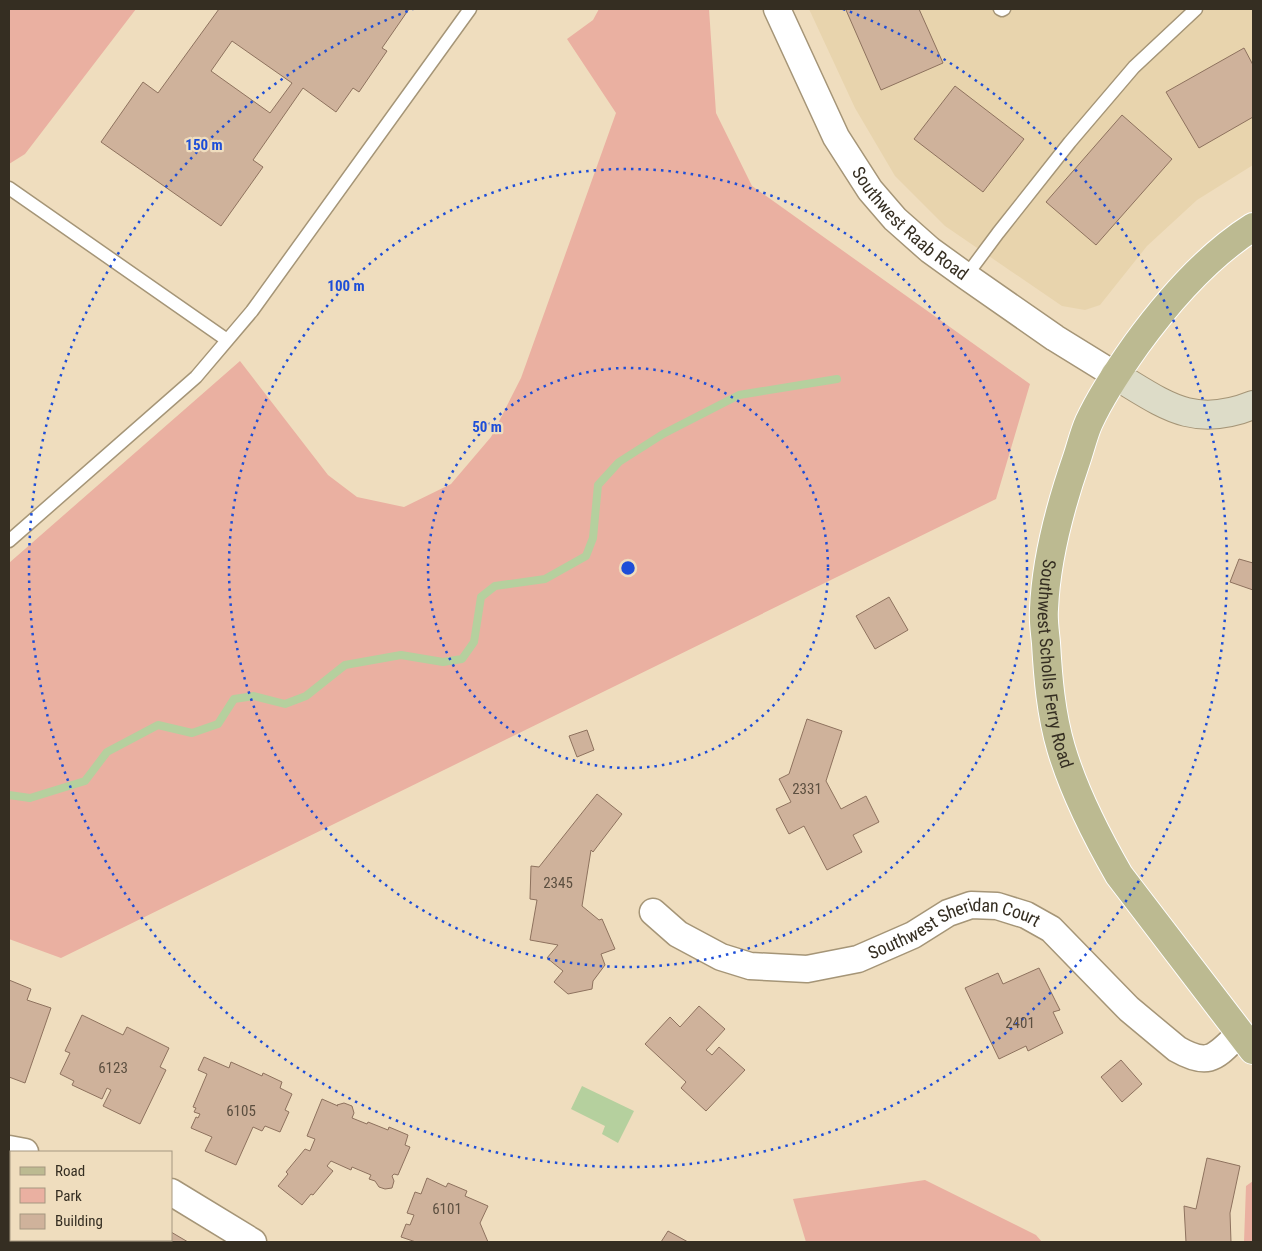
<svg xmlns="http://www.w3.org/2000/svg" width="1262" height="1251" font-family="'Roboto Condensed',sans-serif">
<style>
.built{fill:#e8d4ad}
.green{fill:#eab0a1}
.water{fill:#b5d09e}
.lines{fill:none;stroke-linecap:round;stroke-linejoin:round}
.stream{stroke:#b5d09e;stroke-width:8}
.building{fill:#cfb29b;stroke:#8e725e;fill-rule:evenodd}
.service-casing{stroke:#a59577;stroke-width:15}
.minor-casing{stroke:#a59577;stroke-width:29}
.secondary-casing{stroke:#a59577;stroke-width:30}
.primary-casing{stroke:#fff;stroke-width:30}
.service{stroke:#fff;stroke-width:12}
.minor{stroke:#fff;stroke-width:26}
.secondary{stroke:#dddcc8;stroke-width:28}
.primary{stroke:#bcba91;stroke-width:28}
.ring{fill:none;stroke:#1d4ed8;stroke-width:2.5;stroke-dasharray:2.5 5}
.labels{text-anchor:middle;stroke-width:4.5;stroke-linejoin:round;paint-order:stroke}
.number-label{font-size:15px;fill:#5c4f40}
.street-label{font-size:18px;fill:#352e22;stroke:#efddbe}
.centre{fill:#1d4ed8;stroke:#efddbe;stroke-width:2.5}
.ring-label{font-size:15px;text-anchor:middle;font-weight:bold;fill:#1d4ed8;stroke:#efddbe;stroke-width:4.5;stroke-linejoin:round;paint-order:stroke}
</style>
<rect width="100%" height="100%" fill="#efddbe"/>
<path class="built" d="M809,9H1253V165L1197,200L1147,246L1100,305L1085,310L1062,306L945,226L895,176L855,108Z"/>
<path class="green" d="M9,9H136L25,154L9,164Z
M599,9H709L716,113L752,186L1030,384L996,499L61,958L9,939V563L240,361L328,475L357,497L404,507L451,484L491,437L521,378L616,113L567,39L593,20Z
M925,1180L1036,1235L1042,1242H806L793,1199Z
M1253,1181V1242H1244L1246,1186Z"/>
<path class="water" d="M582,1086L634,1111L618,1143L602,1134L605,1126L571,1109Z"/>
<g class="lines">
<path class="stream" d="M9,795L30,798L85,781L107,752L158,725L192,733L218,724L234,699L254,696L285,704L306,696L345,665L401,655L443,662L462,659L474,642L481,597L495,586L545,579L586,556L593,538L598,485L619,462L663,434L739,395L837,379"/>
</g>
<path class="building" d="M219,9H409L382,48L387,51L359,92L353,88L336,112L303,88L253,160L263,167L221,226L101,142L143,82L158,93ZM232,41L292,83L270,113L211,71Z
M848,9H919L943,63L881,90L846,10Z
M1244,48L1253,65V117L1199,148L1166,92Z
M955,86L1024,139L983,192L914,139Z
M1122,115L1172,159L1096,245L1046,202Z
M1239,559L1253,563V590L1230,582Z
M889,597L908,630L875,649L856,616Z
M807,719L842,731L826,781L841,809L866,796L879,822L853,835L862,852L827,870L804,826L789,834L776,809L791,802L779,779L789,774Z
M587,730L594,750L577,757L569,736Z
M597,794L622,814L593,852L591,850L582,906L599,920L602,919L615,949L601,954L605,965L593,981L592,989L568,994L554,982L563,971L547,958L558,945L530,940L537,900L530,899L531,866L539,867Z
M1039,968L1060,1010L1053,1012L1063,1033L1028,1051L1026,1046L999,1059L965,988L998,973L1003,984Z
M9,980L31,989L27,1000L51,1008L25,1083L9,1077Z
M699,1006L725,1029L706,1050L712,1055L719,1047L745,1070L706,1111L681,1088L686,1082L645,1044L670,1017L680,1027Z
M82,1015L123,1035L127,1027L169,1048L160,1067L166,1070L140,1124L103,1106L111,1090L107,1088L102,1099L72,1085L74,1081L60,1074L70,1053L65,1051Z
M204,1057L229,1068L231,1062L262,1076L263,1073L282,1082L280,1088L292,1094L285,1110L289,1112L280,1132L265,1126L262,1131L253,1127L236,1165L205,1151L212,1137L191,1128L196,1117L198,1118L200,1114L194,1112L196,1108L193,1107L207,1074L198,1070Z
M1121,1060L1142,1084L1122,1102L1101,1077Z
M322,1099L338,1106L337,1105L344,1103L352,1106L354,1113L352,1118L367,1124L368,1122L388,1130L389,1127L408,1135L405,1145L410,1147L398,1175L394,1174L392,1176L394,1181L392,1188L385,1189L379,1187L375,1181L369,1179L371,1175L352,1167L351,1170L331,1161L327,1166L333,1171L313,1195L311,1194L302,1205L278,1186L288,1174L286,1172L305,1149L310,1151L315,1139L307,1136Z
M1207,1158L1240,1166L1230,1213L1231,1242H1186L1184,1206L1196,1209Z
M427,1178L446,1187L448,1183L467,1191L465,1196L488,1206L480,1223L488,1242H416L401,1237L406,1224L410,1225L414,1215L407,1213L415,1192L421,1194Z
M9,1186L11,1187V1240H53L52,1242H9Z
M668,1231L688,1242H661Z
M171,1232L188,1242H148L150,1240H171Z"/>
<g class="lines">
<g class="service-casing">
<path id="service" d="M1000,9L1002,10L1004,9
M9,188L227,340
M966,276L998,233L1070,142L1134,67L1196,9
M9,541L196,377L252,311L470,9"/>
</g>
<g class="minor-casing">
<g id="minor">
<path id="s1" d="M777,9L836,137L870,190L895,219L930,250L966,276L1055,338L1115,375"/>
<path id="s2" d="M653,912L678,934L721,957L750,966L807,969L858,959L913,935L948,913L971,905L997,906L1026,915L1051,929L1129,1009L1177,1049C1210,1068 1216,1056 1240,1033"/>
<path d="M9,1149L25,1152"/>
<path d="M171,1192L253,1242"/>
</g>
</g>
<g class="secondary-casing">
<path id="secondary" d="M1115,375C1165,405 1193,429 1253,405"/>
</g>
<g class="primary-casing">
<g id="primary">
<path id="s3" d="M1253,227C1207,256 1168,301 1136,345C1119,369 1102,394 1089,422C1084,433 1081,446 1077,458C1061,504 1046,560 1044,609C1043,620 1045,632 1046,643C1048,678 1051,714 1061,748C1074,792 1096,835 1119,875L1253,1050"/>
</g>
</g>
<use href="#service" class="service"/>
<use href="#minor" class="minor"/>
<use href="#secondary" class="secondary"/>
<use href="#primary" class="primary"/>
</g>
<g class="ring">
<circle cx="628" cy="568" r="200"/>
<circle cx="628" cy="568" r="399"/>
<path d="M843 9A599 599 0 1 1 413 9"/>
</g>
<g class="labels">
<g class="number-label">
<text x="807" y="794">2331</text>
<text x="558" y="888">2345</text>
<text x="1020" y="1028">2401</text>
<text x="113" y="1073">6123</text>
<text x="241" y="1116">6105</text>
<text x="447" y="1214">6101</text>
</g>
<g class="street-label">
<text dy="6" stroke="none"><textPath href="#s1" startOffset="256">Southwest Raab Road</textPath></text>
<text dy="6" stroke="none"><textPath href="#s3" startOffset="506">Southwest Scholls Ferry Road</textPath></text>
<text dy="6" stroke="none"><textPath href="#s2" startOffset="326">Southwest Sheridan Court</textPath></text>
</g>
</g>
<circle cx="628" cy="568" r="8" class="centre"/>
<g class="ring-label">
<text x="204" y="150">150 m</text>
<text x="346" y="291">100 m</text>
<text x="487" y="432">50 m</text>
</g>
<rect width="1262" height="1251" fill="none" stroke="#352e22" stroke-width="20"/>
<rect x="10" y="1151" width="162" height="90" fill="#efddbe" stroke="#a59780"/>
<rect x="20" y="1167" width="25" height="8" fill="#bcba91" stroke="#a59780"/>
<text x="55" y="1176" font-size="15" fill="#352e22">Road</text>
<rect x="20" y="1188" width="25" height="15" fill="#eab0a1" stroke="#a59780"/>
<text x="55" y="1201" font-size="15" fill="#352e22">Park</text>
<rect x="20" y="1214" width="25" height="15" fill="#cfb29b" stroke="#a59780"/>
<text x="55" y="1226" font-size="15" fill="#352e22">Building</text>
</svg>
